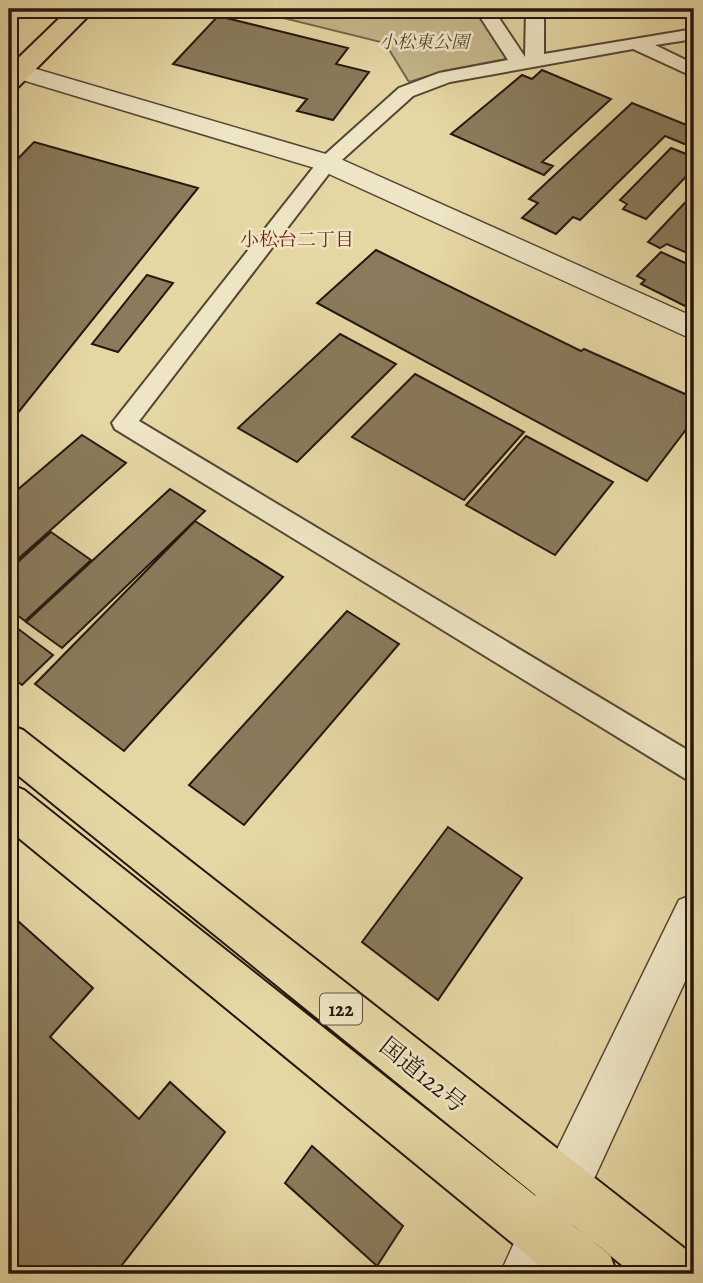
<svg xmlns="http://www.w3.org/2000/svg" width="703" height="1283" font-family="Alegreya,'Noto Serif JP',serif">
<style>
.green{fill:#c4b68a;stroke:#74664c;stroke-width:2}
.building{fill:#897b5c;stroke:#25170e;stroke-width:2}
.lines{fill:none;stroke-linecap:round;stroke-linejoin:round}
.minor-casing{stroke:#554734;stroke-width:4}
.tertiary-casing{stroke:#554734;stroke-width:3}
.primary-casing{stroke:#25170e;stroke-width:4}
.trunk-casing{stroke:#25170e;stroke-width:4}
.minor{fill:#eee5c4;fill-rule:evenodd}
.tertiary{fill:#eee5c4;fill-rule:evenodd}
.primary{fill:#e5d7a4;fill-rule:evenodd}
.trunk{fill:#e5d7a4;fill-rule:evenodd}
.labels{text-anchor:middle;stroke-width:5;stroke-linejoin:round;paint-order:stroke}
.far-park-label{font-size:18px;font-style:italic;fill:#554733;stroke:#eee5c4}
.far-neighbourhood-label{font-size:19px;fill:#7a1f14;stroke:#eee5c4}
.shield{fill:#eee5c4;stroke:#615545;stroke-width:2}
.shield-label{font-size:19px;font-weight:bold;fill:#25170e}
.near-street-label{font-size:24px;fill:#25170e;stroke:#eee5c4}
</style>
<rect width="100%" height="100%" fill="#e5d7a4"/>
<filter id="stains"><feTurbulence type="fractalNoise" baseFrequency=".00286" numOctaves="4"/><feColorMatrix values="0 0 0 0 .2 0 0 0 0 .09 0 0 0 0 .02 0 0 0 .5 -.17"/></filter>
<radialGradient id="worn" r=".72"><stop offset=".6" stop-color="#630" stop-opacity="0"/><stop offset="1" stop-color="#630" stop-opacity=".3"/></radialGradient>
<path class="green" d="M247,9H479L512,58L444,71L409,82L385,43Z"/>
<path class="building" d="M218,16L348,48L336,64L369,72L333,120L297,111L307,99L173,64Z
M542,70L611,99L542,162L553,166L544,175L451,134L522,75L532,79Z
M632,103L694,128V148L665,136L580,220L573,217L556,234L522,218L538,203L529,199Z
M34,142L198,188L17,414L9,411V168Z
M671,148L694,157V168L646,219L623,209L627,204L620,200Z
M694,193V256L667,244L660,248L648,242Z
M376,250L581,351L584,349L694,398V419L647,481L317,303Z
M661,252L694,267V298L687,307L641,284L645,280L637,276Z
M147,275L173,283L118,352L92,344Z
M340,334L396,364L297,462L238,428Z
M415,374L524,432L464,500L352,437Z
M82,435L126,463L9,567V497Z
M526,436L613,482L555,555L466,505Z
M170,489L205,511L62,648L26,622Z
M195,521L283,577L124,751L35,684Z
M51,532L91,560L25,621L9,609V570Z
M347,611L399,644L244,825L189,785Z
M9,622L53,655L22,685L9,675Z
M448,827L522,878L438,1000L362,942Z
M9,913L93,988L50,1037L139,1119L170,1082L225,1132L115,1274H13L18,1269L9,1259Z
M312,1146L403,1226L377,1266L285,1183Z"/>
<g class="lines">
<g class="minor-casing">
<path id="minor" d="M475,9H493L525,57L526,9H544V54L694,29V39L655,45L694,64V77L633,49L450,82L413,96L334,167L139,421L694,754V784L115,429L112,423L320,159L399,88L439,73L508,60Z"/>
</g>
<g class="tertiary-casing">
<path id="tertiary" d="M9,61L336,157L694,317V340L318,169L9,76Z
M694,894V962L550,1274H500L547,1170L679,900Z"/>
</g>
<g class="primary-casing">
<path id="primary" d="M69,9H95L18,87L9,89V67Z"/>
</g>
<g class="trunk-casing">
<path id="trunk" d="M9,725L23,730L693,1255L694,1274H633L9,768Z
M9,784L24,790L610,1255L617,1274H550L9,830Z"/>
</g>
<use href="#minor" class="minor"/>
<use href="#tertiary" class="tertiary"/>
<use href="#primary" class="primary"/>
<use href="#trunk" class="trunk"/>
</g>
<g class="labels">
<g class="far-park-label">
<text x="424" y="48">小松東公園</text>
</g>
<g class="far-neighbourhood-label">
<text x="297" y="246">小松台二丁目</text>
</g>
<rect class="shield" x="320" y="993.5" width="42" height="31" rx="5"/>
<g class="shield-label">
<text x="341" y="1016">122</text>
</g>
<g class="near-street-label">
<text transform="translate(423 1075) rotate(39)" y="8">国道122号</text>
</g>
</g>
<rect width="703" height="1283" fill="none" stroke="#e5d7a4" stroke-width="35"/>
<rect x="10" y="10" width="682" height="1262" fill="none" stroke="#25170e" stroke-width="3.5"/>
<rect x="18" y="18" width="668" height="1248" fill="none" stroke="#25170e" stroke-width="2"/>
<rect width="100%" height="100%" filter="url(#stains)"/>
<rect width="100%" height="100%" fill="url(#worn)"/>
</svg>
